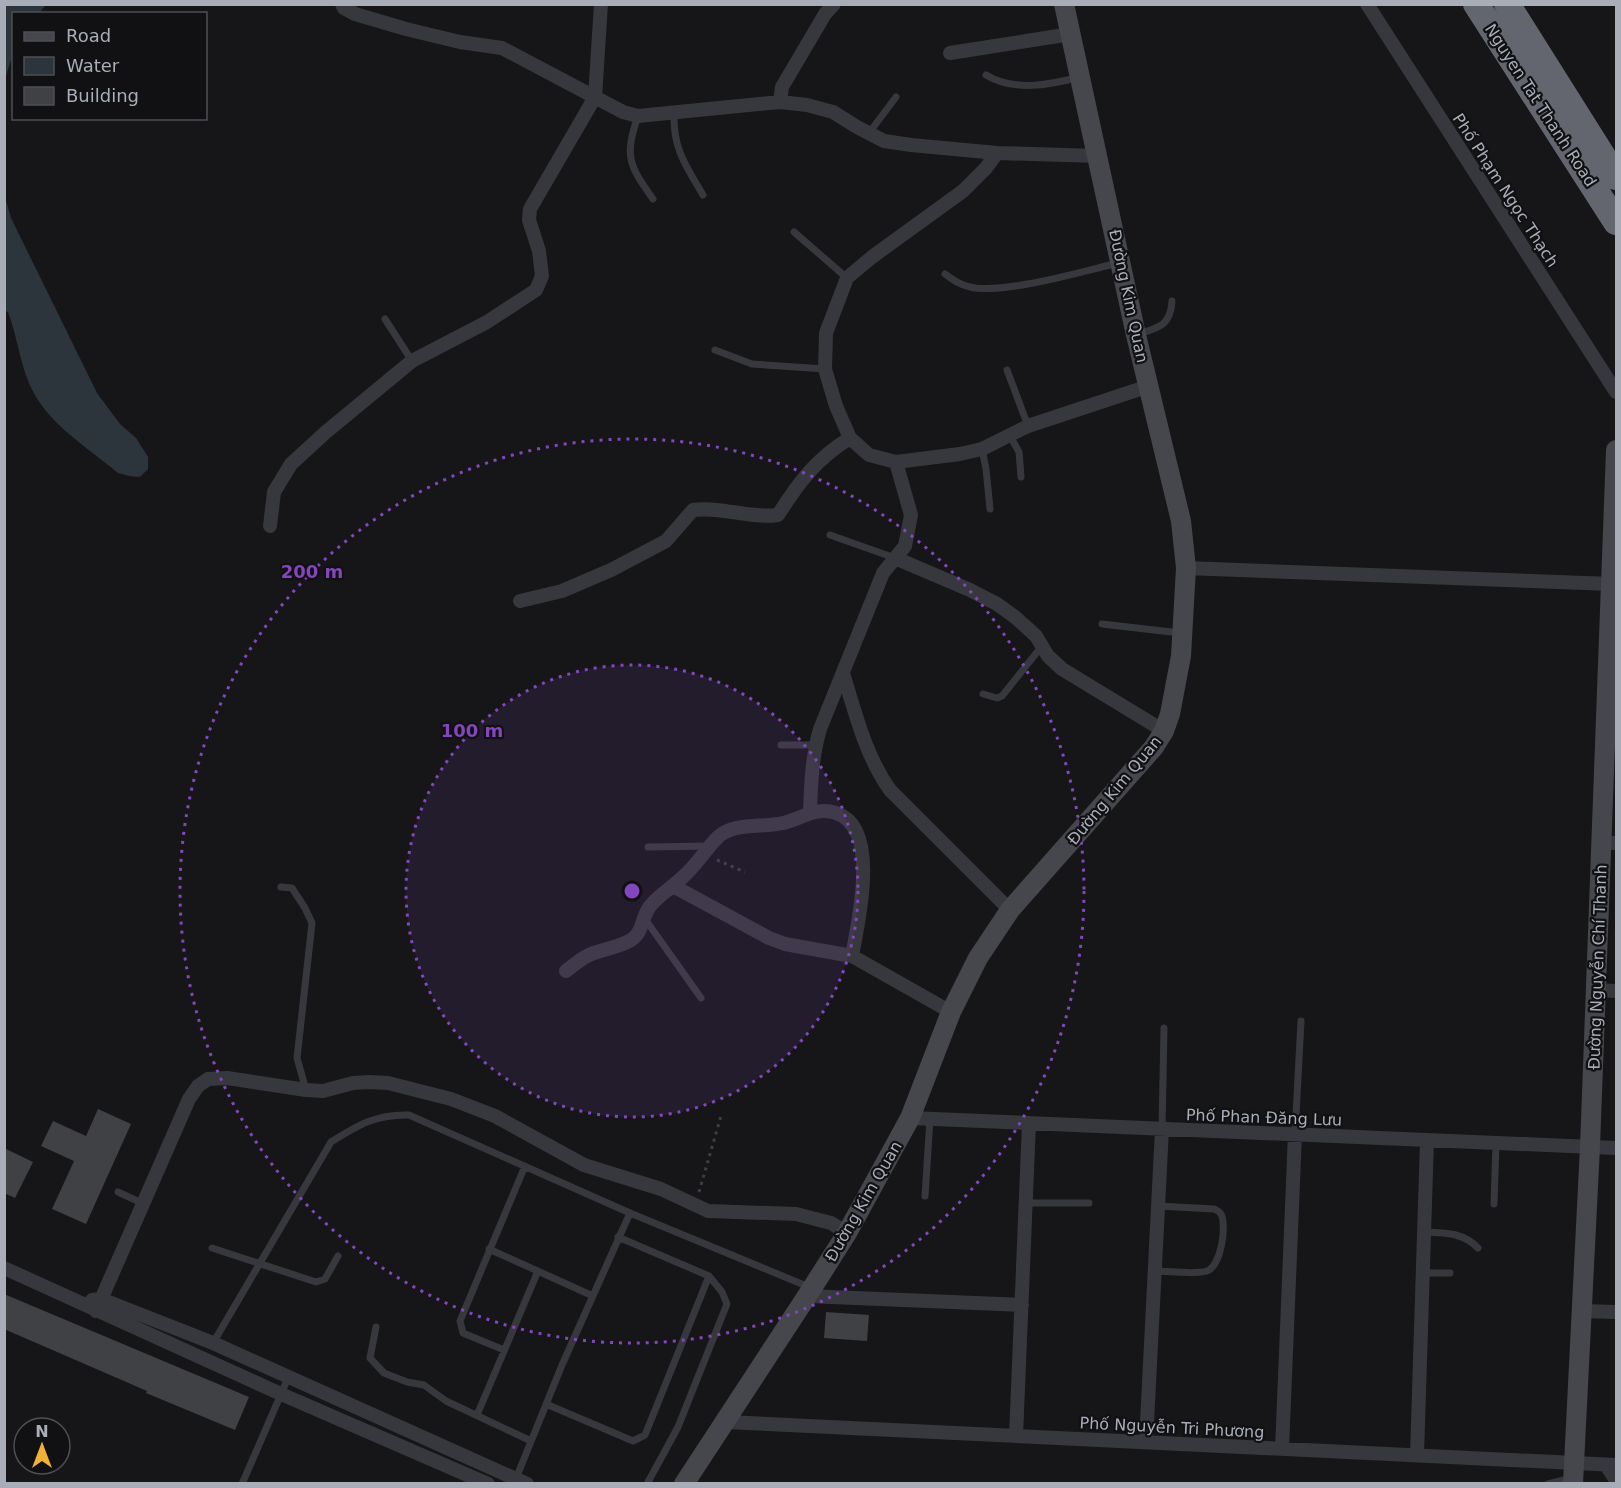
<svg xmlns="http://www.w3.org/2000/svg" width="1621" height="1488" font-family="'DejaVu Sans',sans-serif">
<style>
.water{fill:#2c353c}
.building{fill:#404145}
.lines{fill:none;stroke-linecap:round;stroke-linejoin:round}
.path{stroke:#3d3f44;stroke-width:3;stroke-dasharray:3 4.5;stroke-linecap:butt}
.lane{stroke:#37383d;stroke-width:7}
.street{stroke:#37383d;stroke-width:14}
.secondary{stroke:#45474d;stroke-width:20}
.highway{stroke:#63666e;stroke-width:26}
.ring{fill:none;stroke:#8446be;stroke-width:3;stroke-dasharray:3 6}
.labels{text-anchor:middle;stroke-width:4.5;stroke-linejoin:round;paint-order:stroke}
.street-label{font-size:16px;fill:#a8adb8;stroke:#111113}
.centre{fill:#8446be;stroke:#111113;stroke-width:3}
.ring-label{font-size:18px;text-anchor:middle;font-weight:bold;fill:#8446be;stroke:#111113;stroke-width:4.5;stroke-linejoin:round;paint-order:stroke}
</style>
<rect width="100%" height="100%" fill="#161618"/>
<path class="water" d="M5,4L46,5L39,13L14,14L13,55L5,78Z
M5,197L11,218L97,393L120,424L136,438L148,457V469L140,477L129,476L118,473C85,445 42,421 27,378C19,356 16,333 8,312L5,311Z"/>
<path class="building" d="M98,1109L131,1124L86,1224L52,1209L74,1161L41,1146L53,1121L86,1136Z
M4,1148L33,1162L15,1198L4,1193Z
M4,1294L249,1397L235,1430L146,1393L147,1391L4,1329Z
M826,1312L869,1315L867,1341L824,1338Z"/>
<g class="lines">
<path class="path" d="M717,860L745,872
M699,1192L721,1116"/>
<path class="lane" d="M986,75C1014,92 1049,85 1080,77
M674,114C673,149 686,166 703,195
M638,116C624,157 629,165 653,199
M869,133L896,97
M794,232L847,278
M945,274C953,280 960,285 970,287C1002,295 1084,271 1118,263
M385,319L412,361
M1138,334C1159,328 1171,325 1172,301
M715,350L752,364L825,369
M1007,370L1028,426
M1010,436L1019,452L1021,477
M982,449L986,469L990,509
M830,535L895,558
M1102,624L1180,633
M983,694L997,698L1002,696L1042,646
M781,745H815
M648,847L710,846
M281,887L292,888L305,908L312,923L297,1058L306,1090
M645,919L701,998
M1162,1129L1164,1028
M1295,1134L1301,1021
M118,1192L144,1204
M925,1196L930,1119
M1026,1203H1089
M1494,1204L1496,1143
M1424,1232C1444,1233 1463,1232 1478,1248
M618,1237L709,1276L722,1292L727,1304L678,1427L647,1484
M212,1248L316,1282L325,1279L338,1256
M489,1249L593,1296
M1155,1271C1169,1271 1195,1275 1207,1271C1221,1266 1227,1226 1221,1214C1219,1211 1218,1211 1214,1209L1158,1206
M1423,1273H1450
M376,1327L370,1358L384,1373L407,1382L424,1385L446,1401L531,1441
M213,1343L331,1142C358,1125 376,1114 409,1115L630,1213L809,1287
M504,1350L463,1333L460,1321L525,1166
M546,1404L633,1441L645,1435L709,1276
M477,1415L538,1271
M515,1481L562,1365L630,1213
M242,1484L288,1378
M1548,1484L1572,1478"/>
<path class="street" d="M342,4L344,8L355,14L406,29L460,42L502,48L623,112L638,116L780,102L807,105L833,112L857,127L884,141L911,145L997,153L1098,156
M1367,4L1616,392
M950,53L1071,34
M780,102L782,87L825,14L834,4
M997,153L986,168L963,191L872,257L847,278L826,333L825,369L836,406L850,438L869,455L896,462L960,454L982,449L1028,426L1149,386
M270,526L274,492L291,464L326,432L412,361L487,322L536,290L542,276L539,251L529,220L530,209L595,97L601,4
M895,558L970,590L997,604L1015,617L1036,636L1048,656L1062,669L1164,731
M1186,568L1612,584
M520,601L562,591L611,570L666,541L693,510C722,506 750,519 778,515C799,482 816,459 850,438
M843,673C855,712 866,757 890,790L1010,910
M810,812C811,784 812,756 820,729L883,573L905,546L911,515L896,462
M1602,843H1616
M673,886L769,938L785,944L852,956L951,1012
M566,971C573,966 580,959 589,955C602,949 618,948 631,940C644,932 641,916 651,905C661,893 677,884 688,872C699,861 707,848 718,837C734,822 763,828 783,823C801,819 816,806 836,813C881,827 858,923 852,956
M1596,990L1616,991
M910,1118L1616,1148
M4,1268L281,1394L488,1484
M807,1296L1022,1305
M92,1300L101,1299L213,1343L527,1484
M96,1311L189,1099L198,1086L208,1079L227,1078L306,1090L323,1091L353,1083L369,1082L388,1083L451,1099L495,1116L584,1165L661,1189L708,1211L796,1214L831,1223L847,1233
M1582,1311L1616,1312
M726,1422L1616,1465
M1016,1436L1029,1123
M1146,1442L1162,1129
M1282,1449L1295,1134
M1417,1455L1427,1140
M1606,1465L1616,1480"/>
<path class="secondary" d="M684,1484L807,1296L847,1233L910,1118L951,1012L978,958L1010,910L1154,747L1164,731L1170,714L1181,656L1186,568L1181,521L1136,335L1064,4
M1573,1484L1590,1147L1616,450"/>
<path class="highway" d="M1476,4L1616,222
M1507,4L1616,177"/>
</g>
<circle cx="632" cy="891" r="226" fill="#8446be" fill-opacity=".12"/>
<g class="ring">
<circle cx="632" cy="891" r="226"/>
<circle cx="632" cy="891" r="452"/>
</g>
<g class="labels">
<g class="street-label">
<text transform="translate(1541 105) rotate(57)" y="6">Nguyen Tat Thanh Road</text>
<text transform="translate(1506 190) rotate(57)" y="6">Phố Phạm Ngọc Thạch</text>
<text transform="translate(1129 296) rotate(78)" y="6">Đường Kim Quan</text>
<text transform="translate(1114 790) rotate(-50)" y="6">Đường Kim Quan</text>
<text transform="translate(1597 967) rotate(-88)" y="6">Đường Nguyễn Chí Thanh</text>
<text transform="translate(1264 1117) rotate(2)" y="6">Phố Phan Đăng Lưu</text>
<text transform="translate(863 1201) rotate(-60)" y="6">Đường Kim Quan</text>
<text transform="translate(1172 1427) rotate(3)" y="6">Phố Nguyễn Tri Phương</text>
</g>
</g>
<circle cx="632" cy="891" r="9" class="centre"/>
<g class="ring-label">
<text x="312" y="578">200 m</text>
<text x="472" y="737">100 m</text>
</g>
<rect width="1621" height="1488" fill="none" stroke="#a8adb8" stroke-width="12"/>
<rect x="12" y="12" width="195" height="108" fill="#111113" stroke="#4d4f55" stroke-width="1.5"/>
<rect x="24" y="32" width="30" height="9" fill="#45474d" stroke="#4d4f55" stroke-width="1.5"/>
<text x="66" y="42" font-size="18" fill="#a8adb8">Road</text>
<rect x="24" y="57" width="30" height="18" fill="#2c353c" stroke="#4d4f55" stroke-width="1.5"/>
<text x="66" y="72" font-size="18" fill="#a8adb8">Water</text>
<rect x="24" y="87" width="30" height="18" fill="#404145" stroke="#4d4f55" stroke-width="1.5"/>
<text x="66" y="102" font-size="18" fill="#a8adb8">Building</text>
<g transform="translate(42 1446)"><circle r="28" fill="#111113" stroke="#4d4f55" stroke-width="1.5"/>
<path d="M0-4.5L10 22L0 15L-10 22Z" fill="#f2b134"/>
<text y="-9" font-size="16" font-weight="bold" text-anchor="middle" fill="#a8adb8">N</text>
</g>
</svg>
